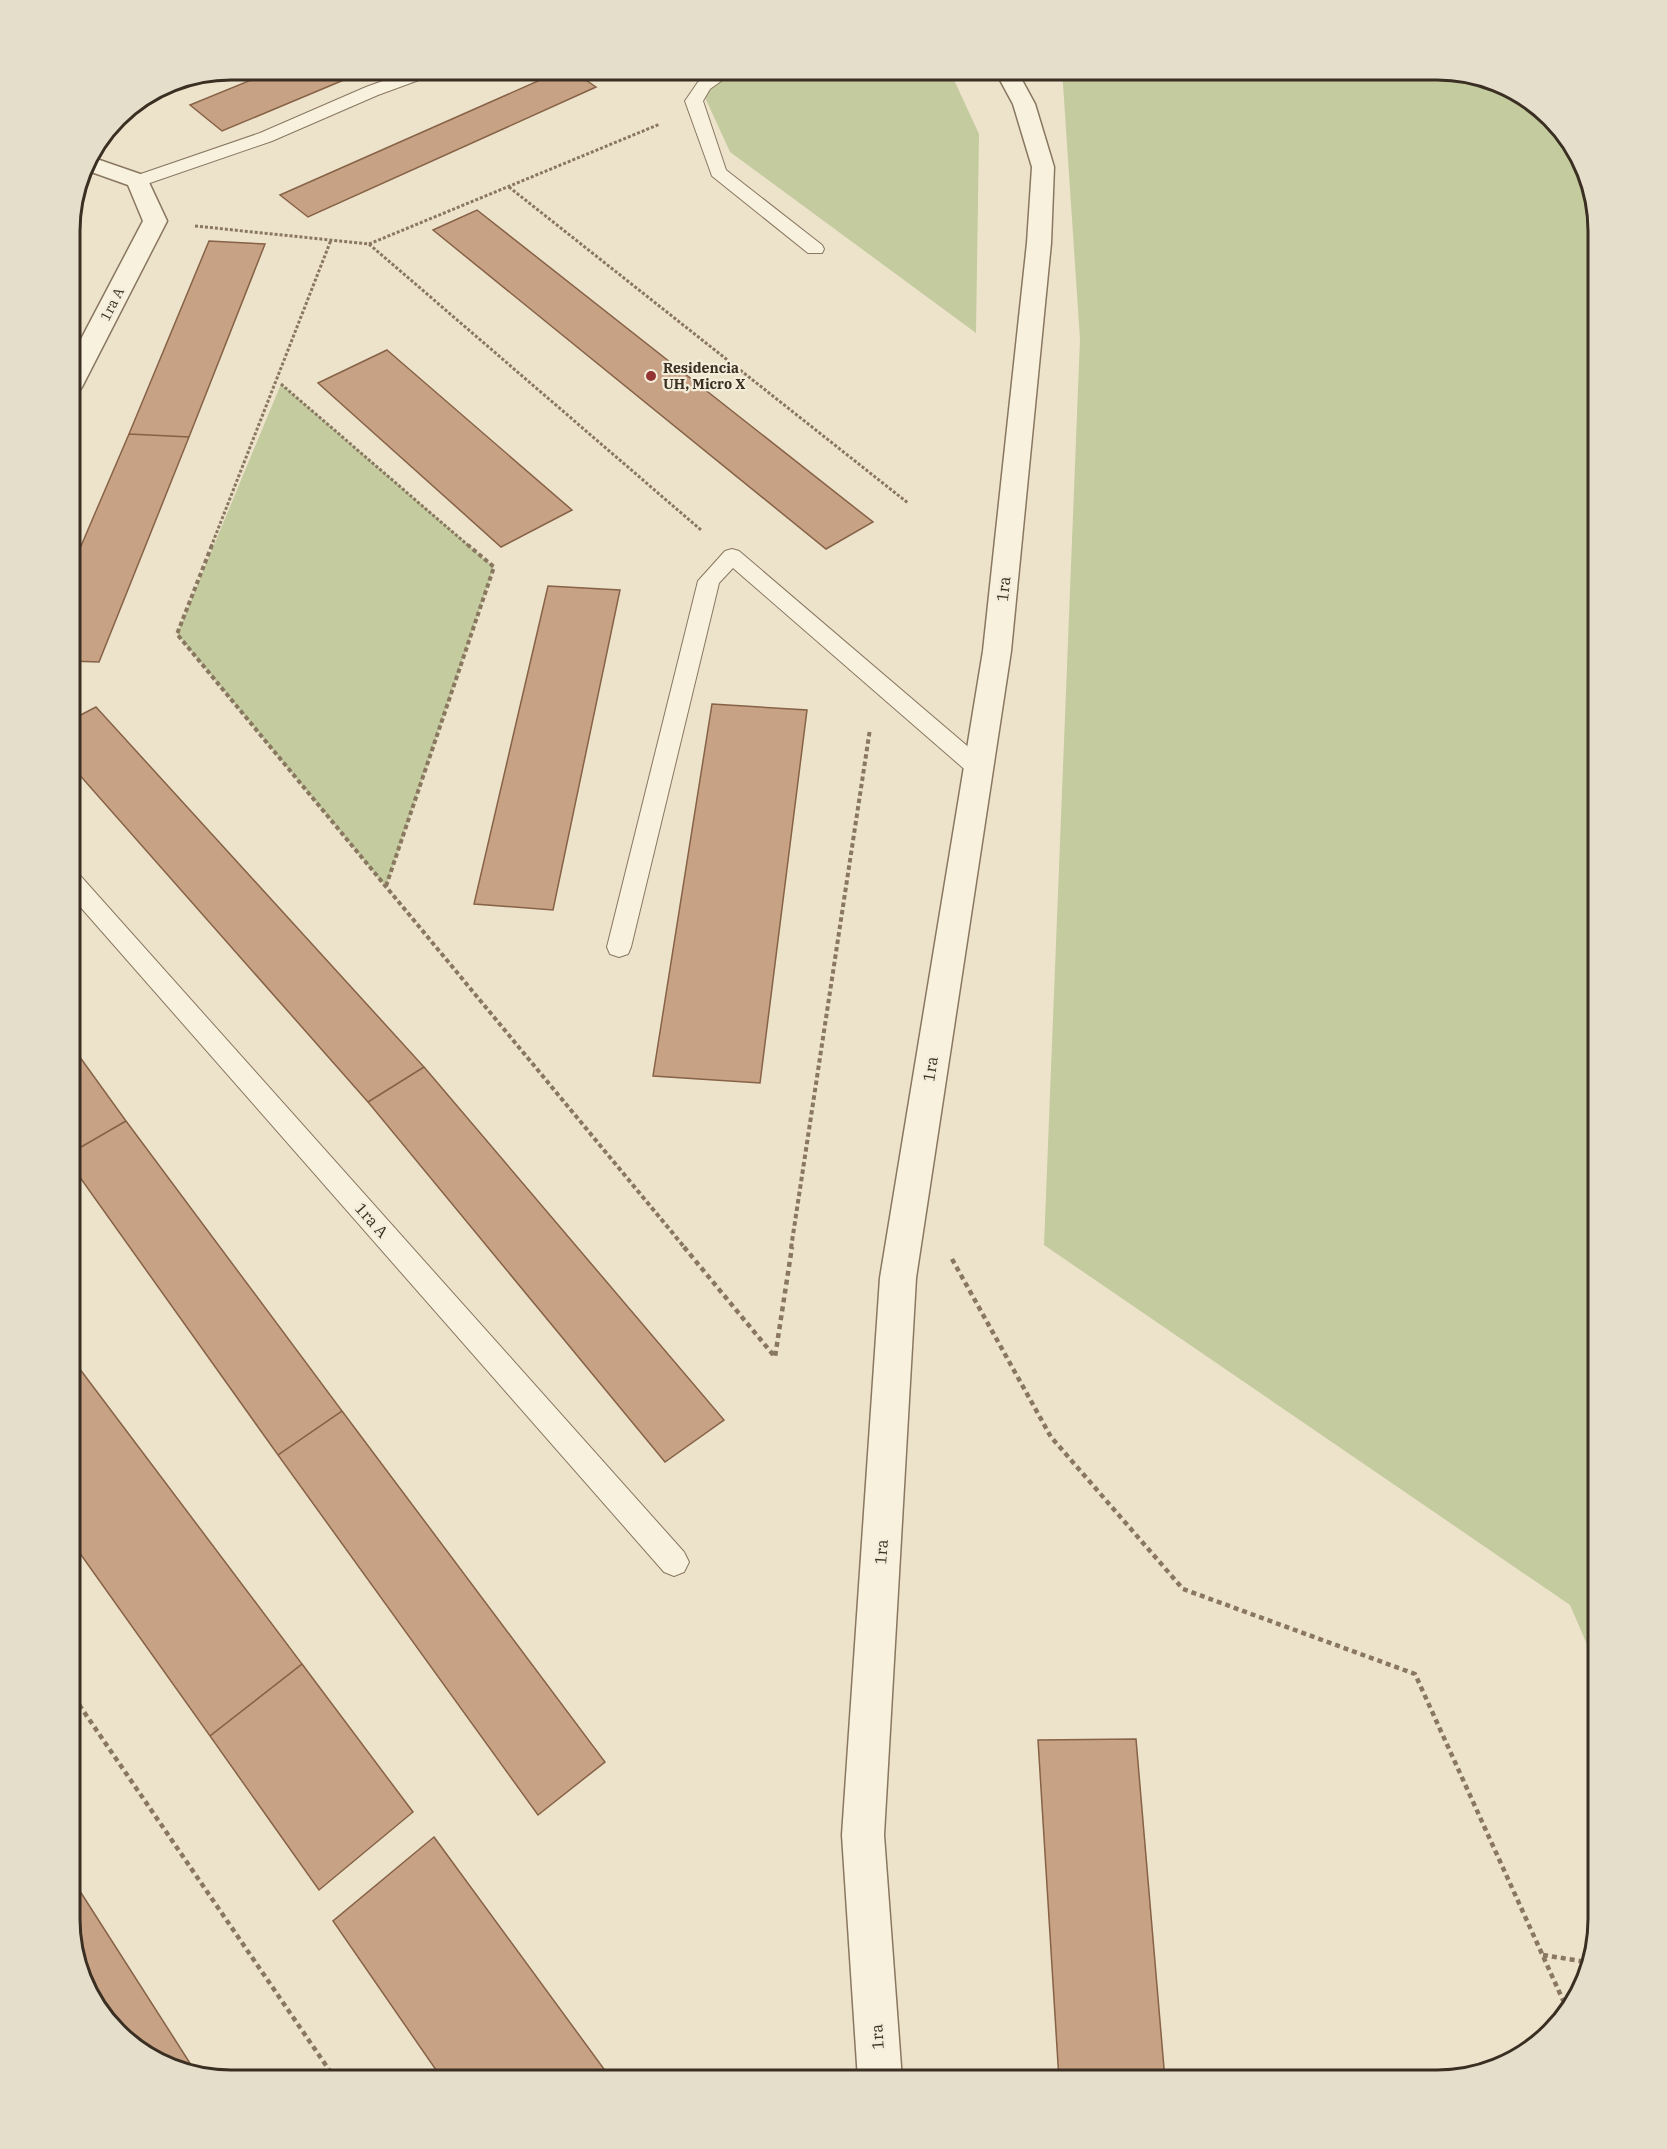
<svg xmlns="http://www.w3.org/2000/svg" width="1667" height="2149" font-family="'IBM Plex Serif',serif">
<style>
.green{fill:#c4cb9f}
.building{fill:#c8a284;stroke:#866247;stroke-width:1.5}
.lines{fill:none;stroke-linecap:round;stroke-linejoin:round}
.service-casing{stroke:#897760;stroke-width:2}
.minor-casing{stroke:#897760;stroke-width:3}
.path-far2{stroke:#897760;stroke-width:3;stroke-dasharray:3 2;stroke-linecap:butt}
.path-far1{stroke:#897760;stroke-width:4;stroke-dasharray:4.5 3;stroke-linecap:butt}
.path{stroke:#897760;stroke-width:4.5;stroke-dasharray:5 4;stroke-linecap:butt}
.service{fill:#f7f1de;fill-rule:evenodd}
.minor{fill:#f7f1de;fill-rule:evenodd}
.poi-dot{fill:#943534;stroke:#f4edda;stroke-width:2}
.labels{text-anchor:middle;stroke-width:4.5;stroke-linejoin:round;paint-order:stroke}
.far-street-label{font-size:14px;fill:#3a2f22;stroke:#f4edda}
.far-poi-label{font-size:14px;font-weight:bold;fill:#3a2f22;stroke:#f4edda;text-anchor:start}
.street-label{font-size:16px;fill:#3a2f22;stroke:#f4edda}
.rim{fill:none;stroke:#3a2f22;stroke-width:3}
</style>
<rect width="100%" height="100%" fill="#ede3cb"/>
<path class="green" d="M692,69H949L979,134L976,333L730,152Z
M1062,69H1447L1518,91L1571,141L1598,230V1670L1570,1605L1044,1245L1080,339Z
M281,384L494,567L386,887L177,634Z"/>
<path class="building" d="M278,69H370L222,131L190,105Z
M565,69H570L596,87L308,217L280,195Z
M477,210L873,522L826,549L433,230Z
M209,241L265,244L189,437L129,434Z
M387,350L572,510L501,547L318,383Z
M129,434L189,437L99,662L69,661V574Z
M548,586L620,590L553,910L474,904Z
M712,704L807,710L760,1083L653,1076Z
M96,707L424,1067L368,1102L69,763V721Z
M69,1042L126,1121L69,1154Z
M424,1067L724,1420L665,1462L368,1102Z
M126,1121L342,1411L278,1455L69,1162V1154Z
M70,1356L302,1664L210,1736L69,1538Z
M342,1411L605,1762L538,1815L278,1455Z
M302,1664L413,1812L319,1890L210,1736Z
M1136,1739L1165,2080H1059L1038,1740Z
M434,1837L612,2080H443L333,1921Z
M69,1874L195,2071L150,2059L96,2008L69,1919Z"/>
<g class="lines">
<g class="service-casing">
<path id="service" d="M416,69H440L438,73L378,95L272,141L144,185H132L129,181L132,177L260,133L366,87Z
M718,69H738L710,89L703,101L726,170L822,245L824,249L822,253H808L712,176L685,101L698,82Z
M732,549L739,551L986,762L989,768L986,774L978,776L970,774L733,568L719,583L631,947L628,954L619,957L610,954L607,947L698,581L725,551Z
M69,869L77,872L684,1552L689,1562L684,1572L674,1576L664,1572L69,894Z"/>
</g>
<g class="minor-casing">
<path id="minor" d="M994,69H1016L1035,104L1054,167L1051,243L1011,651L916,1278L884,1835L902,2080H858L842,1835L880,1278L983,651L1027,243L1032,167L1013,104Z
M88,156L146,176L167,221L82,387L78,393L69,395V362L143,221L128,185L83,169Z"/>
</g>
<path class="path-far2" d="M766,78L786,69
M509,187L908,503
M195,226L369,244L701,530
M369,244L660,124
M281,384L470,547
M211,547L331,240"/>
<path class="path-far1" d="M212,545L177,634L685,1248
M386,886L494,567L468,545
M791,1248L870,729"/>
<path class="path" d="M684,1247L775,1357L792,1247
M952,1259L1051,1437L1183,1589L1415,1674L1567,2009
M69,1690L336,2080
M1543,1955L1587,1962"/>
<use href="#service" class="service"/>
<use href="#minor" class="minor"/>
</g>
<circle class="poi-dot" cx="651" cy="376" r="6"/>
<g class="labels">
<g class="far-street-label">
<text transform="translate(112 304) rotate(-63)" y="5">1ra A</text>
</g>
<g class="far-poi-label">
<text x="663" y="373">Residencia<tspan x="663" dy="16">UH, Micro X</tspan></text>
</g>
<g class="street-label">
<text transform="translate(1003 589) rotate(-84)" y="6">1ra</text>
<text transform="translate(930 1069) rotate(-81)" y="6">1ra</text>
<text transform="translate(372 1220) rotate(48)" y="6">1ra A</text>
<text transform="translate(881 1552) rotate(-86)" y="6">1ra</text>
<text transform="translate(877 2037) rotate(-94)" y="6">1ra</text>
</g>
</g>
<path d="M0 0H1667V2149H0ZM231 80H1437A151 151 0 0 1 1588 231V1919A151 151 0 0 1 1437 2070H231A151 151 0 0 1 80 1919V231A151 151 0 0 1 231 80Z" fill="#e5decb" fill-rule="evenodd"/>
<path class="rim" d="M231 80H1437A151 151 0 0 1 1588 231V1919A151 151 0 0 1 1437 2070H231A151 151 0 0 1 80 1919V231A151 151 0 0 1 231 80Z"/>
</svg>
